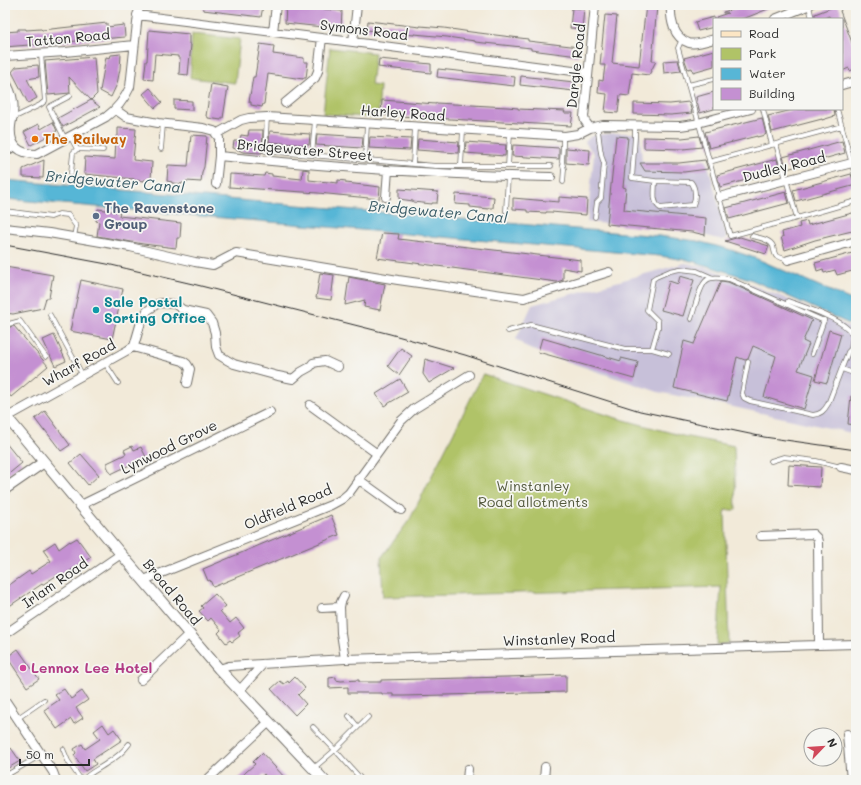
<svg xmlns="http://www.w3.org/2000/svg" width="861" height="785" font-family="Mali,sans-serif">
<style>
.industrial{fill:#c7c0d9}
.green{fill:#b0c367;stroke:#6e7749}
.water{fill:#57b6d6;stroke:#417080}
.building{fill:#c490d2}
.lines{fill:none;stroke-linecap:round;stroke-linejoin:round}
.service-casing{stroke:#716e68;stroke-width:5.5}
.pedestrian-casing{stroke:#716e68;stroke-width:8}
.minor-casing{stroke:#716e68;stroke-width:10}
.tertiary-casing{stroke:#716e68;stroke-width:12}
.secondary-casing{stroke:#716e68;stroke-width:12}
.service{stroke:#fff;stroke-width:4}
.pedestrian{stroke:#fff;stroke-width:6}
.minor{stroke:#fff;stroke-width:8}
.tertiary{stroke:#fff;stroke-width:10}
.secondary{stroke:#fce6c4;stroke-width:11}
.tram{stroke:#2b2b2b;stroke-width:1}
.food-dot{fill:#e8710a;stroke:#f6f6f2;stroke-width:1.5}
.service-dot{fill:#5c6f8a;stroke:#f6f6f2;stroke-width:1.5}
.culture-dot{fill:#0f9aa8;stroke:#f6f6f2;stroke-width:1.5}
.hotel-dot{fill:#d1479c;stroke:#f6f6f2;stroke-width:1.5}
.labels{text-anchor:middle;stroke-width:3.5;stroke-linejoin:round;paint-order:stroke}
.street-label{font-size:14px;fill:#2b2b2b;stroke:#f6f6f2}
.food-label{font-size:14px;font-weight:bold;fill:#c56008;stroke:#f6f6f2;text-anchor:start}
.service-label{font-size:14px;font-weight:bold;fill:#4e5e75;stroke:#f6f6f2;text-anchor:start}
.culture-label{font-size:14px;font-weight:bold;fill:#0d838f;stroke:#f6f6f2;text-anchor:start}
.park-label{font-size:14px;fill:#53593d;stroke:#f6f6f2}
.hotel-label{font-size:14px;font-weight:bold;fill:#b23c85;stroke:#f6f6f2;text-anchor:start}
.water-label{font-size:15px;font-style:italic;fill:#3a5c67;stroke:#f6f6f2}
</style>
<rect width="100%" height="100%" fill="#f6f6f2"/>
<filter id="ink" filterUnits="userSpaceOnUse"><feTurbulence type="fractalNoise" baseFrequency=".025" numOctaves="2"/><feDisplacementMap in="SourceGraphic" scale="8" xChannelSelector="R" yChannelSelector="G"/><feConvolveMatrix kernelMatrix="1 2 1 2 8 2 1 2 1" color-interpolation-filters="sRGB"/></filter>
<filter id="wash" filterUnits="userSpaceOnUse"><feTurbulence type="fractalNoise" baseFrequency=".012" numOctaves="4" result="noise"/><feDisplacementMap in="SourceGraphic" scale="16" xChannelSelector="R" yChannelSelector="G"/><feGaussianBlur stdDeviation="0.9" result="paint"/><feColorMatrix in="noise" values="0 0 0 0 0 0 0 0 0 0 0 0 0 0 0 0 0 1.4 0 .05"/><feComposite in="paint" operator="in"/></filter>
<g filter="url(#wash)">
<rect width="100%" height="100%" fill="#f2ead9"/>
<path class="industrial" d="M616,133H640L642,161L683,162L707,160L727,238L723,240L692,232L587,222L594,154L585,142L590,137L596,135Z
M685,263L703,266L785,298L856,330V434L729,406L658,392L527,348L516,339L532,305Z"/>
<path class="green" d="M192,34L240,39L235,83L190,78L191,65H190Z
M330,48L375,53L371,85L380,86L378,118L323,114Z
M483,374L613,417L683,436L734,446L736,510H725L729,643L717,645L721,587L383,597L381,558L410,519Z"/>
<path class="water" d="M5,180L659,236L697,241L728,249L755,258L856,302V327L750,279L692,261L660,256L5,199Z"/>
<g id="blocks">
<path class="building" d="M203,5H253L263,6L261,17L203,10Z
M286,5L342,11L341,29L285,23Z
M646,5L657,6L652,61H656L649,75L632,73L629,96L620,95L618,113L605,112L607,94L598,93L599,80L603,81L605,65H600L605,15L617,16L612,63L639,66Z
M746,5H778L748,17L741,19H717L716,17L728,13H723V12L746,6Z
M838,5L841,11H840L856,53V68L850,71L849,68L842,71V19H830L829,16L822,19H815V14Z
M572,8L584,9L582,29L570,28Z
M714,17V27L698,31L695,22Z
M368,21L420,27V26L444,28L471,32L528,39V41L579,47L578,56L531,50V48L475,42V41L447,37L414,34V35L367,30Z
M107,23V27L124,25L125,37L5,47V32L18,31V29H26V30L41,29L42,30Z
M149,30L189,34V44L191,45L188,75L179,74L180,58H178V56L155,54L153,80L144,79L146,61H147Z
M260,44L274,46L273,54L304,58V62H308L306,78H303V79L268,74L264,104H263L262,107L251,105V102H249L253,77H255Z
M714,50V66L693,72L692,68L688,69L684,58Z
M121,54L120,69L117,84L111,97L100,91L106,57L110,58L111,55Z
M94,57L97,94L91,100L69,77L70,93L48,95L45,61Z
M379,59L431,64V73L378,67Z
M677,60H678L681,71L664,73L663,61Z
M38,65L39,77L27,79L37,98L28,103L12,72L16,67Z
M438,69L515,77L514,86L437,77Z
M521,76L574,82V91L520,85Z
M211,84L228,87L223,118H221V120L208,118V117L206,116Z
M150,88L162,102L155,108L143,94Z
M714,92V109L700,113L696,97Z
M91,100L100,107L63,127L58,118Z
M174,100L192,101V110L174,109Z
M382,100L436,104V103L507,107L518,108V109L565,111L564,113H573L571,126L381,115Z
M689,102L692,113L671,115L634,114V103L670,104Z
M796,109H834L835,116L822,120V119L772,132L768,116Z
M762,118L766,134L765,135L757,137V136L709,148L705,132Z
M53,122L57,131L31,145L24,132L39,124L41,129Z
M118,128L136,129L133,160L152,162L151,180H144V181L134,180V179L84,174L85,157L115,159L116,136H118Z
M249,130H263L262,151V153L243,152L233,148L234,141H240L241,135L248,136Z
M270,131L310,134L309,145L269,142Z
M317,134L363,137L362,148L316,145Z
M191,135L207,136L204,167L202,172L201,182L186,181V183H182V184L172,183V182L167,181L168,165L188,166Z
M616,136L628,137L623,187L626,188L624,210L706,218L705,235L692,232L607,224Z
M699,136L702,147L683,149L644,148V137L682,138Z
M370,137L411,139L410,150L369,148Z
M418,139L459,142L458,153L417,150Z
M842,141L845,153L787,169L783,157Z
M466,142L506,145L505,156L465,153Z
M513,145L559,148V159L512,156Z
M566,148L590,150L589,165L566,163Z
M777,159L780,171L720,187L717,175Z
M44,160L43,178L23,177V169Z
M705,160L708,169L684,172L645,171L640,163H679Z
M303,169L309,170V180L338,183V180L346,181V183L380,187L379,199L318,193L229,187L230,174L264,176L265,173L272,174V176L302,179Z
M851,174L853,180L855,182L856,185L796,201L793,190Z
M399,189L438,192L437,203H432V204L413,202V201L399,199Z
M786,192L789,203L729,219L726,208Z
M456,194L494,197L493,208H489V209L470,207V205L455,204Z
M559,197L587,199L586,215L551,212H546V213L527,212V210L513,209V198L559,202Z
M98,209L120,212L119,216L181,223L180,238H177L176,248L143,244L97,236L99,222L96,221Z
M856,212V230L815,240L785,250L781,237H783L782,232L800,227L799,223L807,221L808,225Z
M382,233L399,234L398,239L581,260V271L563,268V280L557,282L377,258Z
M740,237L769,246L766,254L725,241Z
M856,252V270L837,275L835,270L824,273L823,269L817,271L815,263Z
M5,267L53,275L49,298H46L43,308L13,314L5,313Z
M320,273L334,275L331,300L316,298Z
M680,276L694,280L683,316L661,310L669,281L678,284Z
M349,277L385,284L380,310L364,307L365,300L345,305Z
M81,280L123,289L112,339L70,331Z
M721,281L728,282L812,320L803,341L809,344L798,370L814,375L804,409L764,397L776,356L753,346L748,359L745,360L737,357L727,401L674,388L684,341L694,344Z
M14,326L48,366L11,397L5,389V332L10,327Z
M829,330L841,334L827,383L815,380Z
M54,335L66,361L55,366L43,340Z
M542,338L621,361V358L638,362L634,379L538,352Z
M401,348L412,356L399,375L388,366Z
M425,359L454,368L429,383L423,374Z
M400,379L408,392L384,406L376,394Z
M851,396H856V425L848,424Z
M45,411L70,445L61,451L45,430L44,431L35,419Z
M5,442L22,463L5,477Z
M132,446L134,450L141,447L146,457L111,474L107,466V463L126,454L124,450Z
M81,454L99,475L88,485L70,463Z
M789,465L821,467L820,487L788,485Z
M331,515L339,535L213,587L210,580L208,581L203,569Z
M77,538L91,557L61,577L59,574L42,585V584L5,609V588L29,571L31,574L51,561L43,550L55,542L59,549L70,541V542Z
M215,594L226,606L220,611L230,623L236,618L244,628L238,633L240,636L232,642L230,640L226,643L218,633L221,630L211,618L208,621L199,611L203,608L201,606Z
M18,649L39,679L27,687L7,657Z
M566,675V692L404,696H393V694H382V693H348V687L329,688V678L336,677V680L341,681L359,680V682H381V680L507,677Z
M295,677L305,688L298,695L306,704L295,715L271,689L280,681L284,684L288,681L289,683Z
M64,689L71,699L82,691L88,700L76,708L83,718L74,724L71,719L57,729L44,710L59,700L55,695Z
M103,724L109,733L114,729L122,740L93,759L96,764L85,771L74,755L76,753L74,749L82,744L85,749L100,739L94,731Z
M11,748L20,761L5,770V752Z
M262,753L287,780H270L264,774L258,780H237L255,764L253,762Z"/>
</g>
</g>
<g filter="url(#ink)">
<use href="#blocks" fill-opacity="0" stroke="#716e68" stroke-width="1"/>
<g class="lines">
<g class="service-casing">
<path id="service" d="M809,6L812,19
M682,39L678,48L730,236L797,218L856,201
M688,85L714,79
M763,109L772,145
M837,109L856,179
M267,117L265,151L436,166H551
M13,118L40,105L45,101L41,54
M635,126V137L632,178L655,181
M70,136L77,149L103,150
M563,136V145L562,162L564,169L563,182
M65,139L49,107L70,96
M776,144L797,218
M161,149L163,124
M312,155L315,120
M365,160L367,124
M709,162L842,126
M413,164L415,127
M461,166L463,130
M508,166L510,133
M71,173L73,153L77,149
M655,181L691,182C696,188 696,199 693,205L660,208C652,202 655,191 655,181Z
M5,211L51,217L59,214L68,215L76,226L74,237
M506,211L508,176
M595,217L597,202L601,198L604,163C599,153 600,138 597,126
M752,236C759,238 770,239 773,246C774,250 774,253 776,256L788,260
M788,301C804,307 836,317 848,329C850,331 851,334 853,336L851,349
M50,315L83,376
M691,319C694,311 700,284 707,280C712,276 722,278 729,279L824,321
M5,325L20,321L46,357
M508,331L531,325L625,349H652
M669,354L652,349L658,328V321L647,310L653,279L656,277L670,271L680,269L697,271L713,278
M812,354L824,320
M748,362L742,393L744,398L750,401L813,415C821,414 824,411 828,404L848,352L851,349H856
M105,363L118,383
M842,369L856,374
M771,461L784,457L816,461L841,467
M349,716L358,727
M18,718L44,700
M313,727L335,750L362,780
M63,749L68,761L81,780
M314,768L335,750L368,717
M5,776L41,755
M83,780C90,772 99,769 107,763C116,758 123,752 129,744"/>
</g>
<g class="pedestrian-casing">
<path id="pedestrian" d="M5,153L15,147"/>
</g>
<g class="minor-casing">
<path id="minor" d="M671,5C670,19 673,38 689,43C696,45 707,41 714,39
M137,15L353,42L588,73
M775,19L810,5
M273,32L276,5
M353,42L357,5
M5,56L65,52L134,45
M5,81C9,87 12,94 13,101C15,110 12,118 11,126C9,146 19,154 37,154L106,117C117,109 124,100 130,87L139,5
M842,85L856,81
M285,103L315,78L318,71L322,38
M116,110L126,117L158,123L203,128L214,131L219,138V156L216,184
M590,128L585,121L584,117L595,5
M216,134L241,120L249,118L267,117L565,136L578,134L590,128L603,125L680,126L694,124L751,109
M219,156C329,167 440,175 551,177
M386,197L388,170
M719,197L856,162
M5,228L49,233L130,247L195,262L213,265L236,253L398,280L524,298L609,272
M788,260L856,241
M133,347L183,361L187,364L190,369L187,383
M310,405L376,453
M8,418L11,415L128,350L134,346L141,322L147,311L157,304L161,303L175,304L183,310L206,315L212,323L215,333L216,347L219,355L227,360L234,364L278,376L293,379L301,372L310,367L313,363L318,362L325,361L338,367
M841,467L856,470
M358,479L401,510
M81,505L270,412
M761,536L813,534L817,538L818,542L819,645
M144,580L331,505L342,499L349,493L401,421L414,409L469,375
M344,596L341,602L340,607L341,633L345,659
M322,608L340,607
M5,634L121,554
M219,669L229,666L345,659L819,645L856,644
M141,680L189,634
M239,691L263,664
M5,700L53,772L56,780
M847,734L851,780
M207,780L269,722
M467,780L468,769
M544,780L545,767"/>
</g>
<g class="tertiary-casing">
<path id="tertiary" d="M5,415L121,554L219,669L324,780
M5,489L44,462"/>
</g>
<g class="secondary-casing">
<path id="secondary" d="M855,5L856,8"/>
</g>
<use href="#service" class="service"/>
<use href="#pedestrian" class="pedestrian"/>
<use href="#minor" class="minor"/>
<use href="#tertiary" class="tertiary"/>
<use href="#secondary" class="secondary"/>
<path class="tram" d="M5,245L107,264L197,285L390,334L465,355L548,382L640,411L764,437L856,450"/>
</g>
</g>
<circle class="food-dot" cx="35" cy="139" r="4"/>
<circle class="service-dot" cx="96" cy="216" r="4"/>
<circle class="culture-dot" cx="96" cy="310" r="4"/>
<circle class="hotel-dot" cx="23" cy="668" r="4"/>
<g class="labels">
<g class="street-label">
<text transform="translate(364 30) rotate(7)" y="5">Symons Road</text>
<text transform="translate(68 38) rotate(-5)" y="5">Tatton Road</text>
<text transform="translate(576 66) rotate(-84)" y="5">Dargle Road</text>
<text transform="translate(403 113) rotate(4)" y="5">Harley Road</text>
<text transform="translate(305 150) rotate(5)" y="5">Bridgewater Street</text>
<text transform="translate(784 167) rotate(-14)" y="5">Dudley Road</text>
<text transform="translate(79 363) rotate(-29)" y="5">Wharf Road</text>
<text transform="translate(169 447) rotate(-26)" y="5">Lynwood Grove</text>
<text transform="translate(288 507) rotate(-23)" y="5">Oldfield Road</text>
<text transform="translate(55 583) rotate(-35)" y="5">Irlam Road</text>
<text transform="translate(172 592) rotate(50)" y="5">Broad Road</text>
<text transform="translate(559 639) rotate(-2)" y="5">Winstanley Road</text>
</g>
<g class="food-label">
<text x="43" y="144">The Railway</text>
</g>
<g class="service-label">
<text x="104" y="213">The Ravenstone<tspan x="104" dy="16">Group</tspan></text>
</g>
<g class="culture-label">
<text x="104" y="307">Sale Postal<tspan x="104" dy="16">Sorting Office</tspan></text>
</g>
<g class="park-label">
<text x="533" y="491">Winstanley<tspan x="533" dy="16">Road allotments</tspan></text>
</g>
<g class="hotel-label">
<text x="31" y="673">Lennox Lee Hotel</text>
</g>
<g class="water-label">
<text transform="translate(115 182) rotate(5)" y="5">Bridgewater Canal</text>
<text transform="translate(438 212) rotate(5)" y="5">Bridgewater Canal</text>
</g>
</g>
<rect width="861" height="785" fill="none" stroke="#f6f6f2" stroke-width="20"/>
<rect x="713" y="18" width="130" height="92" fill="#f6f6f2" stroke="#a5a5a2"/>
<rect x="721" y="31" width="20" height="6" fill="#fce6c4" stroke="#a5a5a2"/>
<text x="749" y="38" font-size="12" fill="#2b2b2b">Road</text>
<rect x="721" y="48" width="20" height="12" fill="#b0c367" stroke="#a5a5a2"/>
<text x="749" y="58" font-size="12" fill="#2b2b2b">Park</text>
<rect x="721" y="68" width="20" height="12" fill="#57b6d6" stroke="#a5a5a2"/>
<text x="749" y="78" font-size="12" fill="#2b2b2b">Water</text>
<rect x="721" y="88" width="20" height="12" fill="#c490d2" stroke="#a5a5a2"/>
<text x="749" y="98" font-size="12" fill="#2b2b2b">Building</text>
<g transform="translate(823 747) rotate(65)"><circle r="19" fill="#f6f6f2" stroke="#a5a5a2"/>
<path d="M0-3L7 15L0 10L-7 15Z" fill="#d1495b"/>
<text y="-6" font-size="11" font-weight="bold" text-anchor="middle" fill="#2b2b2b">N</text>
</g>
<path d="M20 759v6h69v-6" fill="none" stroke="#2b2b2b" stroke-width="2"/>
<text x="26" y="759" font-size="12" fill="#2b2b2b" stroke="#f6f6f2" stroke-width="3" paint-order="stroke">50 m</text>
</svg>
